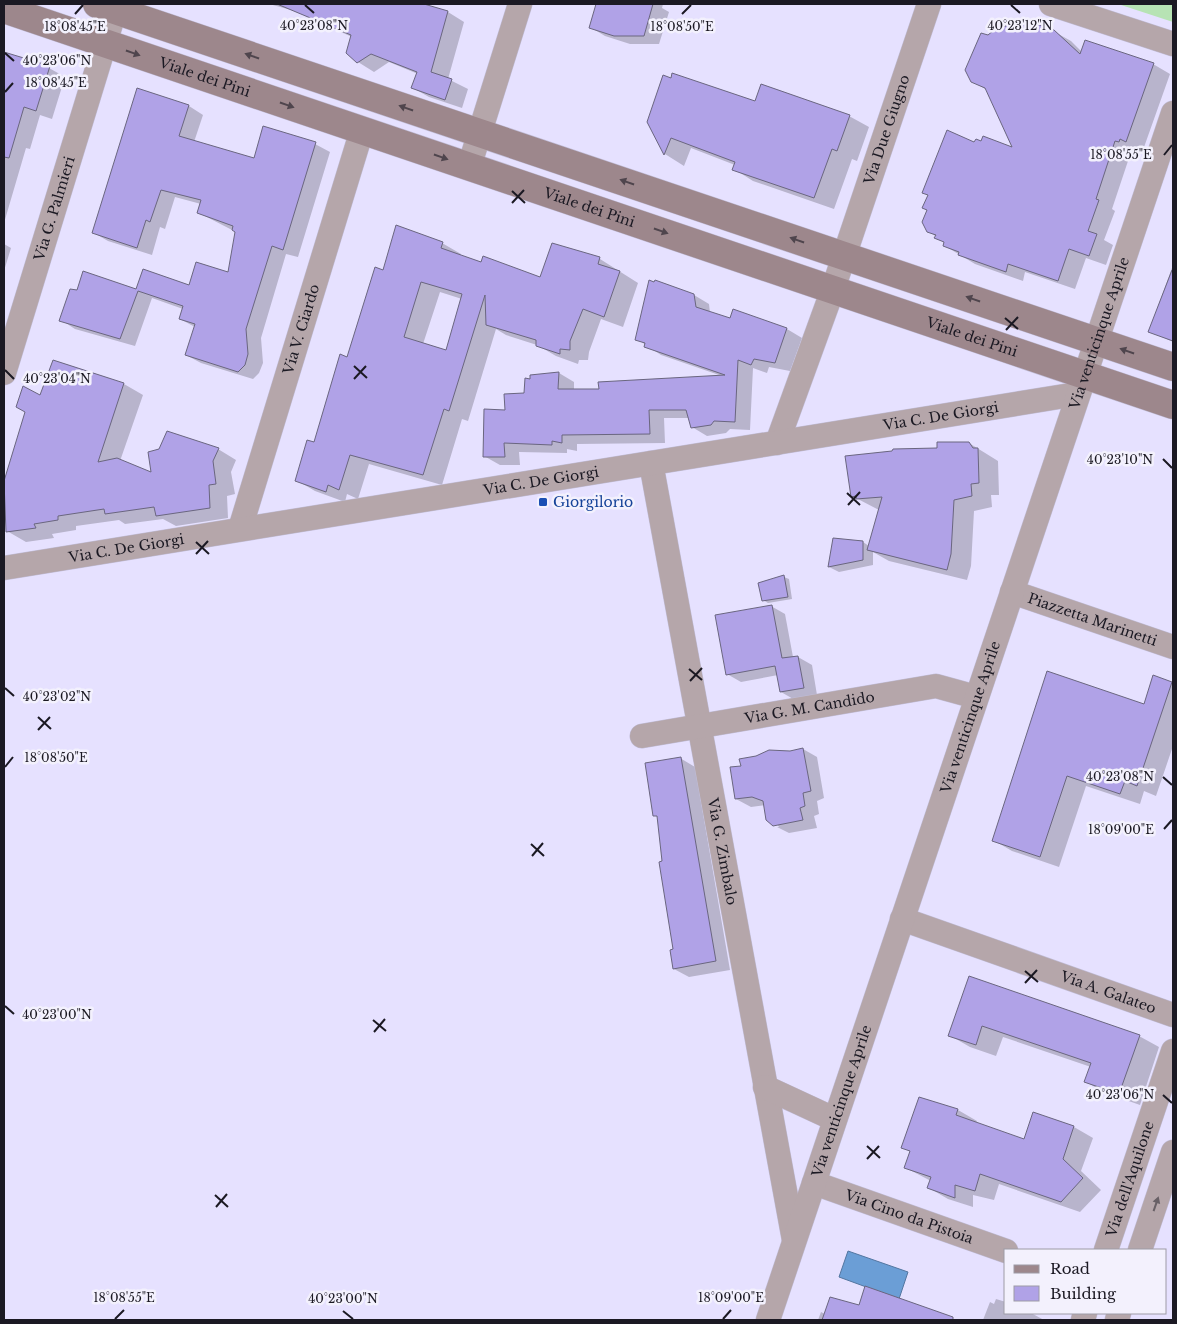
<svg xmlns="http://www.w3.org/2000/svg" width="1177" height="1324" font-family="'Libre Baskerville',serif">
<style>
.green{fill:#b7e3b4}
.water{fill:#6b9ed6;stroke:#5376a0}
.shadow{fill:#0003;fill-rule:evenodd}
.building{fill:#b0a2e7;stroke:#6a667f;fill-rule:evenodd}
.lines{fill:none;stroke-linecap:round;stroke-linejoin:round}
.street-casing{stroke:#c1bdd7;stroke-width:25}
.secondary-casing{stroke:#c1bdd7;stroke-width:29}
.street{stroke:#b5a6aa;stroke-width:24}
.secondary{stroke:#9d878c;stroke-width:28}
.oneway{fill:#4f454d}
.oneway2{fill:#686066}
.ticks{fill:none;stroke:#1b1923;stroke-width:2}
.transit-dot{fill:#1a4fb4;stroke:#f3f1fd;stroke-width:2}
.labels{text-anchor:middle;stroke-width:5;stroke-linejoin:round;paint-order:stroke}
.street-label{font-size:14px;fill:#1b1923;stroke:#f3f1fd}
.transit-label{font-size:14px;fill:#164399;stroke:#f3f1fd;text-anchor:start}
.ticks-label{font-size:12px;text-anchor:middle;fill:#1b1923;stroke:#f3f1fd;stroke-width:5;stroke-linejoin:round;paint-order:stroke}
</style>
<rect width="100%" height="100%" fill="#e6e1ff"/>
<path class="green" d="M1118,4H1173V22Z"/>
<path class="water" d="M848,1251L908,1272L899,1299L839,1277Z"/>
<path class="shadow" d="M269,4H404L419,8L420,4L448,12L464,22L448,79L468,89L462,108L429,97L413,88L418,74L389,62L374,72L358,62L352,37L295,11Z
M597,4H663L662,8L669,12L659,44H630L605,36L590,27Z
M1028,27L1053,31L1071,41L1082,52L1153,64L1170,74L1143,150L1137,148L1136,151L1132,149L1112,209L1115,211L1104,240L1113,245L1106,265L1086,258L1075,289L1025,272L1023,281L975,264L945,246V243L928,231L975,144L1014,150L987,90L972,81L988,37Z
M4,54L49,68L65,77L52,119L40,115L30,149L26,148L4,223Z
M138,90L189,106L203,115L194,142L254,160L315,144L330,152L298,257L286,254L261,338L263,363L259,373L253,379L201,363L186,355L195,327L180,319L183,309L152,298L135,346L75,329L61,320L137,291L190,286L229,274L236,232L199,213L201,204L175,197L165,229L160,227L152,255L108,241L94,233Z
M756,103L849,116L869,127L857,161L852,159L834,209L753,181L734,169L735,165L691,148L684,166L665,154L648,122Z
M442,243L461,254L460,256L541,278L553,245L600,259L638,283L623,327L601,319L589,352L588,360H579L578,364L556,356L537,345L506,335L496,329L468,421L462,419L442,485L369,464L358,499L347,494L345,502L315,491L296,480L314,443L384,271ZM440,292L462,299L447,352L423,344Z
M4,244L11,248L4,271Z
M1173,265V342L1149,331Z
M694,295L709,304L710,313L731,319L734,311L787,329L802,338L790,371L769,367L767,373L753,368L750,430L730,429L726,433L707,436L692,427L689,418H664L665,443L577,444V451L567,449V453L519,452L520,465H500L484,456L507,412L526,394L531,380L559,373L574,382V390H600L722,376L661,355L637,339Z
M54,361L124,384L143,395L120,461L153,474L218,449L236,460L231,472L235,494L227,496L228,518L176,526L163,519L125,524L119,520L76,526V530L52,534L54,538L26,542L7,531L4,510V485L26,412L41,397Z
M969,443L998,461L999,495H991L992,507L974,511L971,566L967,580L889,561L873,552V565L839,572L829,567L834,539L863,542L869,546L879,510L852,496L938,450Z
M784,577L789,579L792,599L768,603L763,600Z
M771,606L785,614L793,657H798L812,665L817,695L795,700L781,692L778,675L741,682L727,674Z
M1154,677L1173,684V746L1156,796L1144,791L1140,804L1086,786L1059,867L1012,851L993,840L1144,706Z
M803,749L817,757L824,798L817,801L819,814L814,816L817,828L789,833L777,827H779L765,805L751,807L736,799L742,767Z
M680,758L695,767L730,970L689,977L674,969L675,950L660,863L664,862L658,817L655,815Z
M969,978L1139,1036L1159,1047L1140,1105L1106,1093L1086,1082L1091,1067L1003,1037L996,1056L970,1047L949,1035Z
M920,1098L958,1110L977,1121L976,1123L1025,1141L1034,1114L1074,1127L1093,1138L1081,1171L1101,1190L1080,1212L999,1184L994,1200L973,1195V1207L948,1199L929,1188L931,1181L906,1168L911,1152L902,1147Z
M996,1299L1006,1302V1313H1031L1044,1320H983L990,1302L994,1304Z
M860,1307L928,1310L946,1320H818L821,1312L825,1314Z"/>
<path class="building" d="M277,4H424L448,11L431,72L452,79L445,100L411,88L417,72L371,54L357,63L346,53L351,35Z
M596,4H653L644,36H614L589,28Z
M1009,19L1028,26L1031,22L1054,30L1080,54L1085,40L1154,63L1126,142L1120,139L1119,142L1115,141L1096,199L1099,200L1088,231L1097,234L1089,256L1069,249L1058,281L1008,264L1006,272L958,255L959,252L943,246L944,242L934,238L936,235L927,232L922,222L927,210L922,208L928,195L922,193L947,130L974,142L976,139L981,141L983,136L1012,147L985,88L971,82L965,70L981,33L988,35L994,30L1006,26Z
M4,52L50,66L36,111L24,107L9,158L4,157Z
M672,73L755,101L761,84L850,115L837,151L832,149L814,198L732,170L735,162L671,138L664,155L647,122L663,75L671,78Z
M137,88L189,105L179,136L254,158L263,126L316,142L283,250L272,246L246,329L248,354L245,365L238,372L185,355L195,324L179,319L183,306L138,291L120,339L59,321L70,289L77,290L83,271L136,289L143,269L189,285L196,262L228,272L235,232L232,230L233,226L197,213L201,200L161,190L150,222L146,220L137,248L92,233Z
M396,225L443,242L441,248L481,262L483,256L540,277L552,243L600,257L598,264L620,271L604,317L583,309L570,341V350L560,349V354L536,346V340L486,325L485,295L449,411L444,409L423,475L350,455L339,490L328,485L326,492L295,481L307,440L314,442L340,354L347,357L375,267L383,270ZM421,282L462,294L446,350L404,337Z
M1172,270H1173V341L1148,332Z
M649,280L654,282L655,280L694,294L696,307L730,318L733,309L787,328L775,363L754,359L751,365L738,360L735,422L714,421L711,425L691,428L686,410H649L650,434L562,435V443L552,441V445L504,443L505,457H483L484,409L505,410L504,394L524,393L525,378L530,379V375L559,372L558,389H599L598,382L725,375L644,347L645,343L635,340Z
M53,360L124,383L98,462L117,458L151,472L148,452L159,449L167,431L219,448L213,461L216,484L209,485L210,508L156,516L154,507L105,514L104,509L58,516V520L34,524L36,528L6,532L4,481L25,412L16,407L23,386L40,395Z
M937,442H969L973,448H978L979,483L971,484L972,496L954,500L951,554L947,570L867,550L882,497L856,499V496L851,497L845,456L892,451L893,449L937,448Z
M833,538L863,541V560L828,567Z
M784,575L788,597L762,601L758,583Z
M772,605L782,658L798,656L804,688L780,692L775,666L726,675L715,615Z
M1047,671L1144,704L1153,675L1172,682L1137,786L1125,781L1120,794L1067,776L1040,857L992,841Z
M803,748L811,791L803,793L805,806L800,808L803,820L773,826L766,820L763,801L752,797L735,799L730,767L741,766L739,759L756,756L769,750L790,751Z
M681,757L716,961L673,969L670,950L673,949L659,862L662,861L657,816H653L645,763Z
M969,976L1140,1035L1119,1094L1084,1082L1091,1063L982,1026L976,1045L948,1036Z
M919,1097L958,1109L956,1115L1024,1139L1033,1112L1074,1126L1063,1159L1083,1178L1061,1202L980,1174L975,1191L955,1185V1198L927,1188L931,1177L904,1168L910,1151L901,1148Z
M865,1286L953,1317V1320H822L830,1297L859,1305Z"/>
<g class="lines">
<g class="street-casing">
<g id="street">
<path d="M1051,4L1173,44"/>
<path d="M469,167L520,4"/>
<path id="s1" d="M4,373L117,4"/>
<path id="s2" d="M777,443L833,289L929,4"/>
<path id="s3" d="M651,463L794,1240"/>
<path id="s4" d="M240,529L362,130"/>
<path id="s5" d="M4,568L1077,394"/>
<path id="s6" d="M1012,592L1173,647"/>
<path id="s7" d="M642,736L936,686L976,697"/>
<path id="s8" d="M902,919L1173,1015"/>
<path d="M765,1087L834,1119"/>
<path id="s9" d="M814,1183L1006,1251"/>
<path id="s10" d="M1106,1250L1173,1051"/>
<path d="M1140,1250L1173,1152"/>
<path id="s11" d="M768,1320L1173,113"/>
<path d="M1083,1320L1085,1313"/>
<path d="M1117,1320L1119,1313"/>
</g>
</g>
<g class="secondary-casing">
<g id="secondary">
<path d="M97,4L1173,367"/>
<path id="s12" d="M4,9L1173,405"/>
</g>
</g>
<use href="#street" class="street"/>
<use href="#secondary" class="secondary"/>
</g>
<defs><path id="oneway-solid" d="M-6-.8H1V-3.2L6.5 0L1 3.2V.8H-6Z" transform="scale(1.25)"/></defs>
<g class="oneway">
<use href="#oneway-solid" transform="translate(133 53) rotate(19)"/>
<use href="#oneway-solid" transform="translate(252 56) rotate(-161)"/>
<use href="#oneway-solid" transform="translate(287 105) rotate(19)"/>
<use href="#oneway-solid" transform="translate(406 108) rotate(-161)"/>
<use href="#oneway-solid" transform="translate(441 157) rotate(19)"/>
<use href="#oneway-solid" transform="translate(627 182) rotate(-161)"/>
<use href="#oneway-solid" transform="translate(661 231) rotate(19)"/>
<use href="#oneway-solid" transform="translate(797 240) rotate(-161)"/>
<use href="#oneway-solid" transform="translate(973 299) rotate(-161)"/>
<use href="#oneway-solid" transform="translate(1127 351) rotate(-161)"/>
</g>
<use class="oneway2" href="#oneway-solid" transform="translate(1156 1204) rotate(-71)"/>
<path class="ticks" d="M305,5L314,13M1011,5L1020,13M75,14L83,5M682,14L691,5M5,53L14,61M5,92L13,83M1164,155L1172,145M512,191L525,203M512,203L524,190M1005,318L1018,329M1006,330L1018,317M354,366L367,378M5,370L14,379M354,379L366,366M1163,459L1172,468M847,493L860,505M848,505L860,492M196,542L209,554M196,554L208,541M689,669L702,680M690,681L702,668M5,688L14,696M38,717L51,729M38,730L50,717M5,767L13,757M1163,777L1172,785M1164,829L1172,820M531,844L544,856M532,856L543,843M1025,971L1038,982M1025,983L1037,970M5,1006L14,1014M373,1020L386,1031M374,1032L385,1019M1163,1095L1172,1103M867,1146L880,1158M867,1159L879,1146M215,1195L228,1207M216,1207L227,1194M343,1311L353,1319M115,1319L124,1310M723,1319L731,1310"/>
<rect class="transit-dot" x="538" y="497" width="10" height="10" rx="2.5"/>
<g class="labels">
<g class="street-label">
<text dy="5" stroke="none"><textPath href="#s12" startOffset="212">Viale dei Pini</textPath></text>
<text dy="5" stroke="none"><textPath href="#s2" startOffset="332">Via Due Giugno</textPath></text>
<text dy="5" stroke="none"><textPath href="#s12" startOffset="618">Viale dei Pini</textPath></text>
<text dy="5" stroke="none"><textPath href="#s1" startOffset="172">Via G. Palmieri</textPath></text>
<text dy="5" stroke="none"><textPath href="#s4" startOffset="209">Via V. Ciardo</textPath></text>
<text dy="5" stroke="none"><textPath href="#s11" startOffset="1041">Via venticinque Aprile</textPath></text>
<text dy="5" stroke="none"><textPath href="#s12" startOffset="1022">Viale dei Pini</textPath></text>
<text dy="5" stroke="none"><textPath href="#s5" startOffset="949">Via C. De Giorgi</textPath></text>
<text dy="5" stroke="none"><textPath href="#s5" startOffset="544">Via C. De Giorgi</textPath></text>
<text dy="5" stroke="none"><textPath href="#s5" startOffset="124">Via C. De Giorgi</textPath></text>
<text dy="5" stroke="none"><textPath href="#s6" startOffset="85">Piazzetta Marinetti</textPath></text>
<text dy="5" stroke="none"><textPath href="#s7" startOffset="170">Via G. M. Candido</textPath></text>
<text dy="5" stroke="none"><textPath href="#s11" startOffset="636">Via venticinque Aprile</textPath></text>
<text dy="5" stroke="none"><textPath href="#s3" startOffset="395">Via G. Zimbalo</textPath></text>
<text dy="5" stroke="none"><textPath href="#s8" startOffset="219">Via A. Galateo</textPath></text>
<text dy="5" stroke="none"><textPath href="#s11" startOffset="231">Via venticinque Aprile</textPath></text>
<text dy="5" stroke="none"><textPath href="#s10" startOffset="75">Via dell'Aquilone</textPath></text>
<text dy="5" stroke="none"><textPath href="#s9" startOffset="101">Via Cino da Pistoia</textPath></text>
</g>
<g class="transit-label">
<text x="553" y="507">Giorgilorio</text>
</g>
</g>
<g class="ticks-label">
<text x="314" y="30">40°23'08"N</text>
<text x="1020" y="30">40°23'12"N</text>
<text x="75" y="31">18°08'45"E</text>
<text x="682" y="31">18°08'50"E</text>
<text x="57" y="65">40°23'06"N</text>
<text x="56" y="87">18°08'45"E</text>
<text x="1121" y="159">18°08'55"E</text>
<text x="57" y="383">40°23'04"N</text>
<text x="1120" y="464">40°23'10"N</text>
<text x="57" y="701">40°23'02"N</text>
<text x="56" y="762">18°08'50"E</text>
<text x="1120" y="781">40°23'08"N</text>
<text x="1121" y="834">18°09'00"E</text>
<text x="57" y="1019">40°23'00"N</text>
<text x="1120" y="1099">40°23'06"N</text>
<text x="124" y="1302">18°08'55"E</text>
<text x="731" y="1302">18°09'00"E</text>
<text x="343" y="1303">40°23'00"N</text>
</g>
<rect width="1177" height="1324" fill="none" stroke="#1b1923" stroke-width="10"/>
<rect x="1004" y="1249" width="162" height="65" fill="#f3f1fd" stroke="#9d9ba6"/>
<rect x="1014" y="1265" width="25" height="8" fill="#9d878c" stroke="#9d9ba6"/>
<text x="1050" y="1274" font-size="15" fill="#1b1923">Road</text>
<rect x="1014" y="1286" width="25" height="15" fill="#b0a2e7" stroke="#9d9ba6"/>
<text x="1050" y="1299" font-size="15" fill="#1b1923">Building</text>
</svg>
